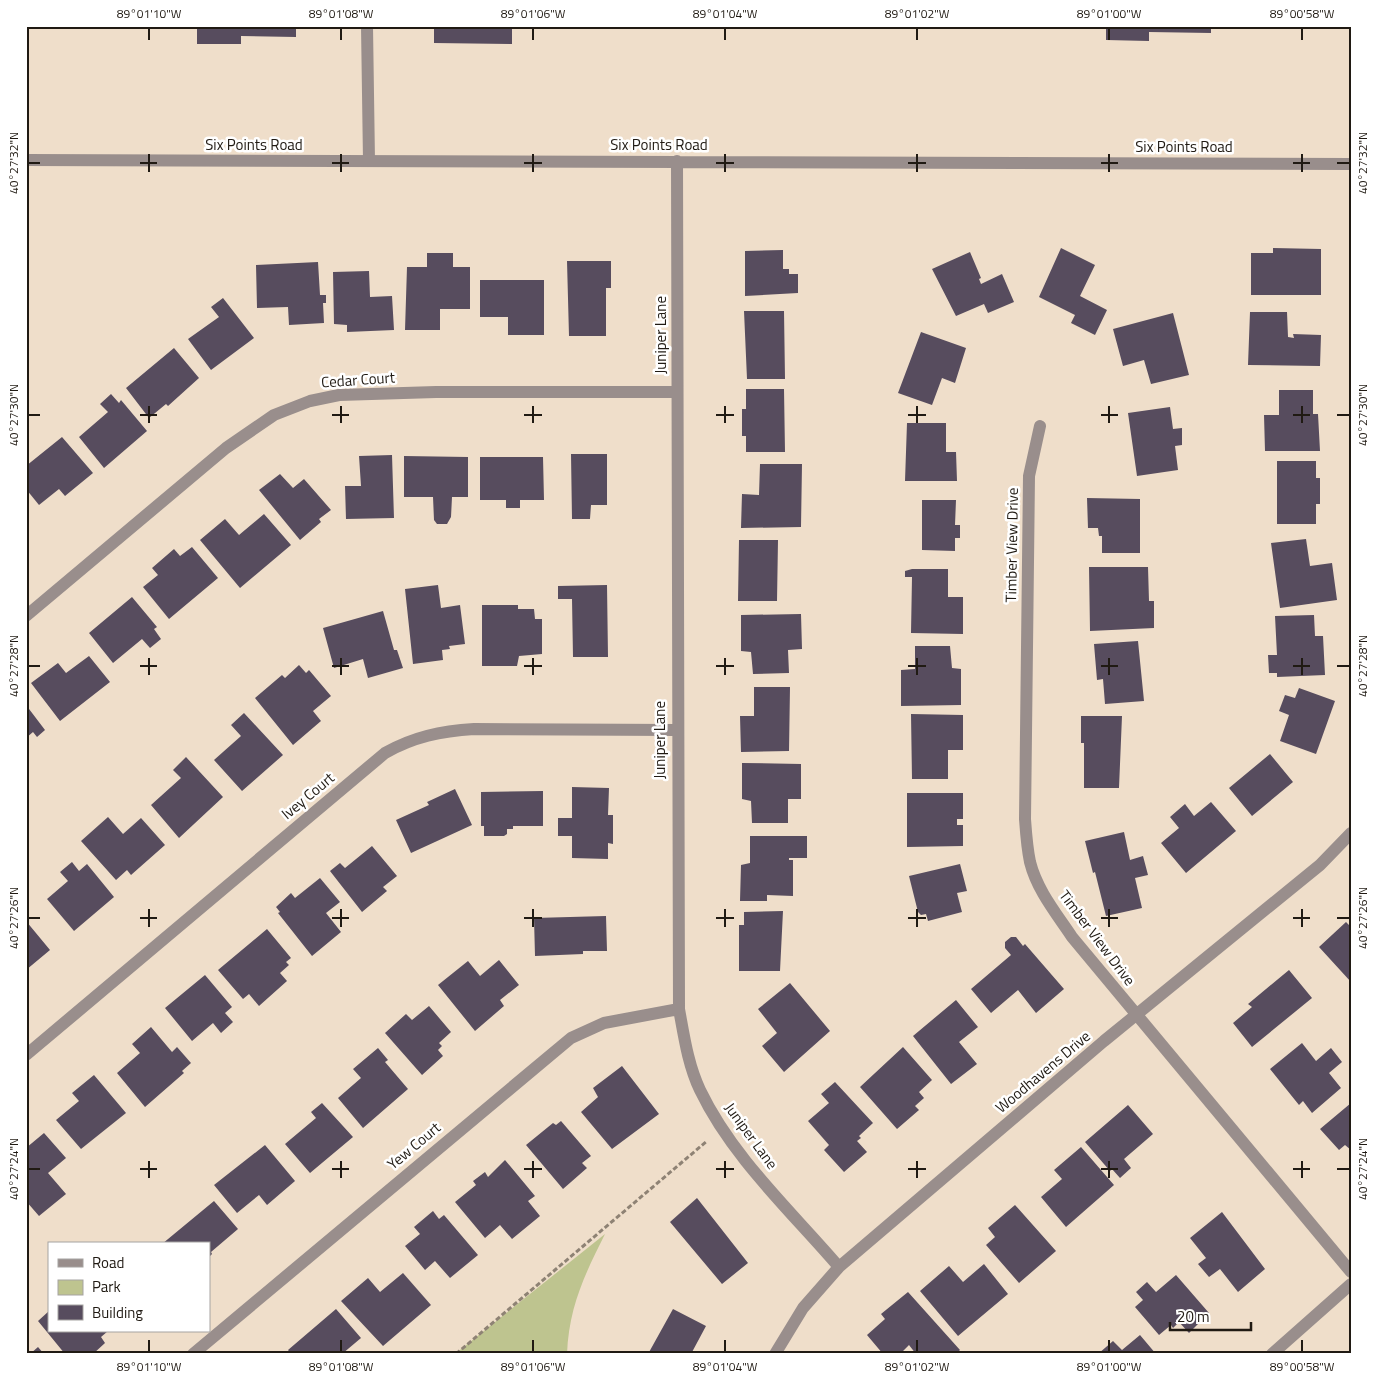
<svg xmlns="http://www.w3.org/2000/svg" width="1377" height="1380" font-family="'Titillium Web',sans-serif">
<style>
.green{fill:#bec48f}
.building{fill:#574c5e}
.lines{fill:none;stroke-linecap:round;stroke-linejoin:round}
.path{stroke:#8e8274;stroke-width:3;stroke-dasharray:5 2.5;stroke-linecap:butt}
.minor{stroke:#998e8c;stroke-width:12}
.ticks{fill:none;stroke:#201a13;stroke-width:2}
.labels{text-anchor:middle;stroke-width:5;stroke-linejoin:round;paint-order:stroke}
.street-label{font-size:15px;fill:#201a13;stroke:#fff}
.neatline{fill:none;stroke:#201a13;stroke-width:2}
.ticks-label{font-size:12px;text-anchor:middle;fill:#201a13}
</style>
<rect width="100%" height="100%" fill="#efdeca"/>
<path class="green" d="M605,1234C584,1276 569,1307 567,1354H455Z"/>
<path class="building" d="M197,26H296V37L241,36V44H197Z
M434,26H512V44L434,43Z
M1106,26H1211V33L1149,32V41L1106,40Z
M1061,248L1095,265L1080,296L1107,310L1095,335L1071,323L1075,315L1039,297Z
M1273,248L1321,249V295H1251V253H1273Z
M783,250V269H789V274H798V293L745,296V251Z
M970,252L981,278L979,279L981,284L1002,274L1014,302L988,313L984,304L956,316L932,269Z
M427,253H453V267H470V309H440V330H405L407,267H427Z
M567,261H611V288H606V336H569Z
M318,262L320,295H326V303H323L324,323L289,325L288,307L257,308L256,265Z
M369,271L370,297L392,296L394,330L347,332V325L334,324L333,272Z
M480,280H544V335H508V317H480Z
M223,298L254,338L211,370L188,339L219,317L211,307Z
M744,311H784L785,379H747Z
M1250,312H1287L1288,337L1294,338L1293,334L1321,335L1320,366L1248,365Z
M1173,313L1189,375L1151,384L1144,360L1123,366L1113,329Z
M921,332L966,348L955,383L942,378L932,405L898,393Z
M174,348L199,378L168,406L166,404L149,418L126,388Z
M746,389H784L785,452H746V436H742V409H746Z
M1279,390H1313V414H1318L1320,451H1265L1264,415H1279Z
M111,394L119,403L121,400L147,431L104,468L79,437L108,412L100,404Z
M1170,407L1173,429L1182,428V445L1175,446L1178,470L1137,476L1128,413Z
M907,423H946V452H956L957,481H905Z
M62,437L93,473L65,496L59,489L39,505L26,489V466Z
M571,454H607V505H591L590,519H572Z
M392,455L394,518L346,519L345,486H361L359,456Z
M404,456L468,457V497H452L451,517L447,524H437L434,520L433,497H404Z
M480,457H543L544,500H520V508H506V500H480Z
M1277,461H1316V478H1320V504H1316V524H1277Z
M760,464H802L801,527L741,528L742,494L759,495Z
M280,474L293,488L304,479L331,510L319,519L321,522L300,540L259,490Z
M1087,498L1140,499V553H1102V536H1099L1098,528H1088Z
M922,500H956L955,525H960V538H955V551L922,550Z
M264,514L291,545L240,588L200,540L225,519L239,535Z
M1306,539L1310,566L1332,563L1337,600L1280,608L1271,543Z
M739,540H778L777,601H738Z
M192,547L218,578L169,619L143,587L158,575L152,568L174,549L180,556Z
M1089,567H1148L1149,601H1154V628L1090,631Z
M912,569H948V597H963V634L911,633L912,577H905V571Z
M438,585L441,608L460,605L465,644L449,646L450,649L442,650L443,660L413,664L405,589Z
M607,585L608,657H573L572,599H558V586Z
M132,597L157,627L154,629L161,639L150,648L142,639L113,663L89,633Z
M482,605H518V609H534L535,619H542V654L519,656L517,666H482Z
M383,611L394,650H397L403,668L368,678L363,659L334,668L323,628Z
M801,614L802,649L788,650L789,673L753,674L751,652L741,651V615Z
M1314,615L1315,636H1323L1325,675L1277,677V673H1269L1268,655H1277L1275,616Z
M1138,641L1144,701L1105,704L1103,679L1097,680L1094,644Z
M915,646H950L952,668L961,669V705L901,706V670L915,669Z
M89,656L110,682L60,721L31,683L58,663L66,673Z
M299,665L306,673L309,670L331,696L313,711L321,721L293,745L255,698L282,675L285,678Z
M754,687H790L789,751L741,752L740,716H754Z
M1299,688L1335,701L1316,754L1280,741L1289,715L1279,711L1285,695L1295,698Z
M26,705L45,730L37,737L33,732L26,738Z
M244,713L283,755L242,791L214,760L241,736L231,725Z
M911,714L963,715V750H948V779H912Z
M1081,716H1122L1119,788H1084V743H1081Z
M1270,754L1293,782L1252,816L1229,788Z
M186,757L223,797L179,838L151,805L181,778L173,770Z
M742,763L801,764V799H788V823H752L751,801L742,799Z
M572,787L609,788L608,815H613V844L608,843V859L572,858V836H558V818H572Z
M455,789L472,825L411,853L396,820L429,805L427,802Z
M543,791V826H513V829H507V834L504,836H484V826H481V792Z
M907,793H963V819H957V825H963V846L907,847Z
M1211,802L1236,831L1186,873L1161,843L1179,828L1170,817L1185,804L1194,816Z
M108,817L123,834L141,818L165,845L131,875L127,870L116,880L81,841Z
M1124,832L1130,860L1143,856L1148,875L1135,878L1142,908L1106,916L1095,872L1093,873L1085,841Z
M750,836H807V858H789V860H793V896L767,895V901H740L741,865L750,863Z
M372,846L397,876L383,887L387,891L362,912L330,871L340,863L345,868Z
M72,862L79,871L87,864L114,897L74,931L47,899L68,881L60,872Z
M960,864L967,891L957,893L962,912L928,921L926,914L921,915L918,912L909,876Z
M320,878L340,902L326,913L341,932L312,956L278,913L280,912L276,907L291,893L295,898Z
M783,911L780,971H739V925H744V912Z
M606,916L607,951H583V954L535,956L534,918Z
M26,921L50,950L26,970Z
M1346,922L1351,927V982L1319,947Z
M267,929L291,958L286,962L289,965L280,973L287,981L259,1006L249,994L243,999L218,970Z
M1011,937H1016L1023,946L1025,944L1064,989L1036,1013L1018,990L991,1013L971,989L1011,955L1005,948V942Z
M499,960L519,985L500,1000L504,1006L475,1031L438,985L468,961L480,976Z
M1289,970L1312,998L1252,1047L1233,1023L1252,1007L1248,1004Z
M205,975L232,1007L225,1013L233,1022L221,1033L213,1023L192,1041L165,1008Z
M790,983L830,1031L784,1072L762,1046L777,1033L758,1009Z
M956,1000L978,1027L959,1042L977,1064L951,1084L913,1036Z
M429,1006L451,1032L439,1043L442,1046L438,1050L443,1056L422,1075L385,1033L406,1014L412,1020Z
M151,1027L172,1052L177,1047L191,1063L182,1071L184,1073L145,1107L117,1073L140,1053L132,1044Z
M1302,1043L1316,1061L1331,1048L1342,1062L1329,1073L1341,1088L1312,1113L1303,1101L1299,1105L1270,1069Z
M903,1047L932,1080L919,1092L924,1098L915,1106L919,1110L897,1129L860,1087Z
M378,1048L388,1060L385,1062L408,1089L363,1128L338,1098L361,1078L353,1069Z
M622,1066L659,1114L612,1149L581,1112L598,1097L593,1088Z
M94,1075L126,1113L81,1149L56,1120L79,1101L72,1093Z
M835,1082L873,1123L859,1136L861,1138L857,1141L867,1152L844,1172L824,1150L829,1145L808,1121L829,1103L821,1094Z
M322,1103L353,1137L310,1173L285,1144L316,1118L311,1112Z
M1351,1103V1150L1345,1145L1339,1150L1320,1129Z
M1128,1105L1153,1134L1124,1159L1131,1168L1120,1178L1112,1169L1110,1171L1085,1142Z
M561,1121L591,1156L582,1163L587,1168L563,1189L526,1145L553,1123L556,1125Z
M44,1133L66,1158L48,1173L66,1194L39,1216L26,1201V1148Z
M265,1145L295,1181L267,1205L259,1195L237,1213L214,1185Z
M1081,1147L1114,1185L1066,1227L1041,1197L1062,1179L1054,1170Z
M505,1160L535,1196L528,1201L540,1216L512,1239L500,1225L485,1238L455,1202L476,1185L473,1181L485,1172L488,1177Z
M697,1198L748,1263L722,1284L670,1222Z
M214,1201L238,1229L211,1252L212,1254L209,1257V1244H162Z
M1015,1205L1056,1251L1019,1283L986,1245L995,1237L988,1228Z
M433,1211L439,1219L444,1215L478,1255L450,1278L435,1261L425,1270L405,1246L420,1234L414,1227Z
M1222,1212L1265,1269L1238,1292L1220,1269L1209,1277L1198,1264L1206,1258L1190,1238Z
M984,1264L1008,1294L958,1336L920,1291L949,1266L963,1282Z
M403,1273L431,1305L383,1346L341,1301L368,1278L380,1292Z
M1176,1275L1209,1313L1189,1333L1179,1322L1173,1328L1171,1325L1159,1335L1135,1307L1143,1300L1136,1292L1147,1282L1156,1292Z
M908,1292L960,1350L956,1354H916L909,1345L900,1354H883L867,1335L885,1319L881,1314Z
M336,1309L361,1338L342,1354H291L288,1350Z
M673,1309L706,1326L691,1354H648Z
M49,1311V1331H108L101,1337L105,1343L93,1354H65L38,1321Z
M1140,1335L1156,1354H1098L1113,1341L1122,1350Z
M38,1347L44,1354H30Z"/>
<g class="lines">
<path class="path" d="M456,1354L707,1141"/>
<path class="minor" d="M367,26L369,161
M26,160L1351,164
M677,161L679,1009C684,1036 688,1065 700,1090C732,1157 791,1211 839,1267
M1040,426L1029,476L1025,819C1026,833 1027,848 1030,862C1037,890 1056,913 1072,937L1351,1272
M26,616L226,448L274,415L310,401L339,395L436,392H677
M26,1055L385,753C413,737 441,731 474,729L677,730
M193,1354L571,1038L604,1023L679,1009
M775,1354L803,1308L839,1267L1104,1041L1320,865L1351,833
M1272,1354L1351,1284"/>
</g>
<path class="ticks" d="M149,28V40M341,28V40M533,28V40M725,28V40M917,28V40M1109,28V40M1302,28V40M149,154V172M341,154V172M533,154V172M725,154V172M917,154V172M1109,154V172M1302,154V172M28,163H40M140,163H157M332,163H349M524,163H542M716,163H734M908,163H926M1101,163H1118M1293,163H1310M1337,163H1350M149,406V423M341,406V423M533,406V423M725,406V423M917,406V423M1109,406V423M1302,406V423M28,415H40M140,415H157M332,415H349M524,415H542M716,415H734M908,415H926M1101,415H1118M1293,415H1310M1337,415H1350M149,658V675M341,658V675M533,658V675M725,658V675M917,658V675M1109,658V675M1302,658V675M28,666H40M140,666H157M332,666H349M524,666H542M716,666H734M908,666H926M1101,666H1118M1293,666H1310M1337,666H1350M149,909V927M341,909V927M533,909V927M725,909V927M917,909V927M1109,909V927M1302,909V927M28,918H40M140,918H157M332,918H349M524,918H542M716,918H734M908,918H926M1101,918H1118M1293,918H1310M1337,918H1350M149,1161V1178M341,1161V1178M533,1161V1178M725,1161V1178M917,1161V1178M1109,1161V1178M1302,1161V1178M28,1169H40M140,1169H157M332,1169H349M524,1169H542M716,1169H734M908,1169H926M1101,1169H1118M1293,1169H1310M1337,1169H1350M149,1340V1352M341,1340V1352M533,1340V1352M725,1340V1352M917,1340V1352M1109,1340V1352M1302,1340V1352"/>
<g class="labels">
<g class="street-label">
<text x="254" y="150">Six Points Road</text>
<text x="659" y="150">Six Points Road</text>
<text x="1184" y="152">Six Points Road</text>
<text transform="translate(661 335) rotate(-90)" y="5">Juniper Lane</text>
<text transform="translate(358 380) rotate(-4)" y="5">Cedar Court</text>
<text transform="translate(1012 545) rotate(-89)" y="5">Timber View Drive</text>
<text transform="translate(660 740) rotate(-90)" y="5">Juniper Lane</text>
<text transform="translate(308 796) rotate(-40)" y="5">Ivey Court</text>
<text transform="translate(1097 938) rotate(53)" y="5">Timber View Drive</text>
<text transform="translate(1043 1072) rotate(-40)" y="5">Woodhavens Drive</text>
<text transform="translate(751 1136) rotate(54)" y="5">Juniper Lane</text>
<text transform="translate(414 1146) rotate(-40)" y="5">Yew Court</text>
</g>
</g>
<rect width="1377" height="1380" fill="none" stroke="#ffffff" stroke-width="55"/>
<rect x="48" y="1242" width="162" height="90" fill="#ffffff" stroke="#a6a3a1"/>
<rect x="58" y="1259" width="25" height="8" fill="#998e8c" stroke="#a6a3a1"/>
<text x="92" y="1268" font-size="15" fill="#201a13">Road</text>
<rect x="58" y="1280" width="25" height="15" fill="#bec48f" stroke="#a6a3a1"/>
<text x="92" y="1292" font-size="15" fill="#201a13">Park</text>
<rect x="58" y="1305" width="25" height="15" fill="#574c5e" stroke="#a6a3a1"/>
<text x="92" y="1318" font-size="15" fill="#201a13">Building</text>
<path d="M1170 1322v8h81v-8" fill="none" stroke="#201a13" stroke-width="2.5"/>
<text x="1177" y="1322" font-size="15" fill="#201a13" stroke="#ffffff" stroke-width="4" paint-order="stroke">20 m</text>
<rect x="28" y="28" width="1322" height="1324" class="neatline"/>
<g class="ticks-label">
<text x="149" y="18">89°01'10"W</text>
<text x="341" y="18">89°01'08"W</text>
<text x="533" y="18">89°01'06"W</text>
<text x="725" y="18">89°01'04"W</text>
<text x="917" y="18">89°01'02"W</text>
<text x="1109" y="18">89°01'00"W</text>
<text x="1302" y="18">89°00'58"W</text>
<text transform="translate(14 163) rotate(-90)" y="4">40°27'32"N</text>
<text transform="translate(1363 163) rotate(-90)" y="4">40°27'32"N</text>
<text transform="translate(14 415) rotate(-90)" y="4">40°27'30"N</text>
<text transform="translate(1363 415) rotate(-90)" y="4">40°27'30"N</text>
<text transform="translate(14 666) rotate(-90)" y="4">40°27'28"N</text>
<text transform="translate(1363 666) rotate(-90)" y="4">40°27'28"N</text>
<text transform="translate(14 918) rotate(-90)" y="4">40°27'26"N</text>
<text transform="translate(1363 918) rotate(-90)" y="4">40°27'26"N</text>
<text transform="translate(14 1169) rotate(-90)" y="4">40°27'24"N</text>
<text transform="translate(1363 1169) rotate(-90)" y="4">40°27'24"N</text>
<text x="149" y="1371">89°01'10"W</text>
<text x="341" y="1371">89°01'08"W</text>
<text x="533" y="1371">89°01'06"W</text>
<text x="725" y="1371">89°01'04"W</text>
<text x="917" y="1371">89°01'02"W</text>
<text x="1109" y="1371">89°01'00"W</text>
<text x="1302" y="1371">89°00'58"W</text>
</g>
</svg>
